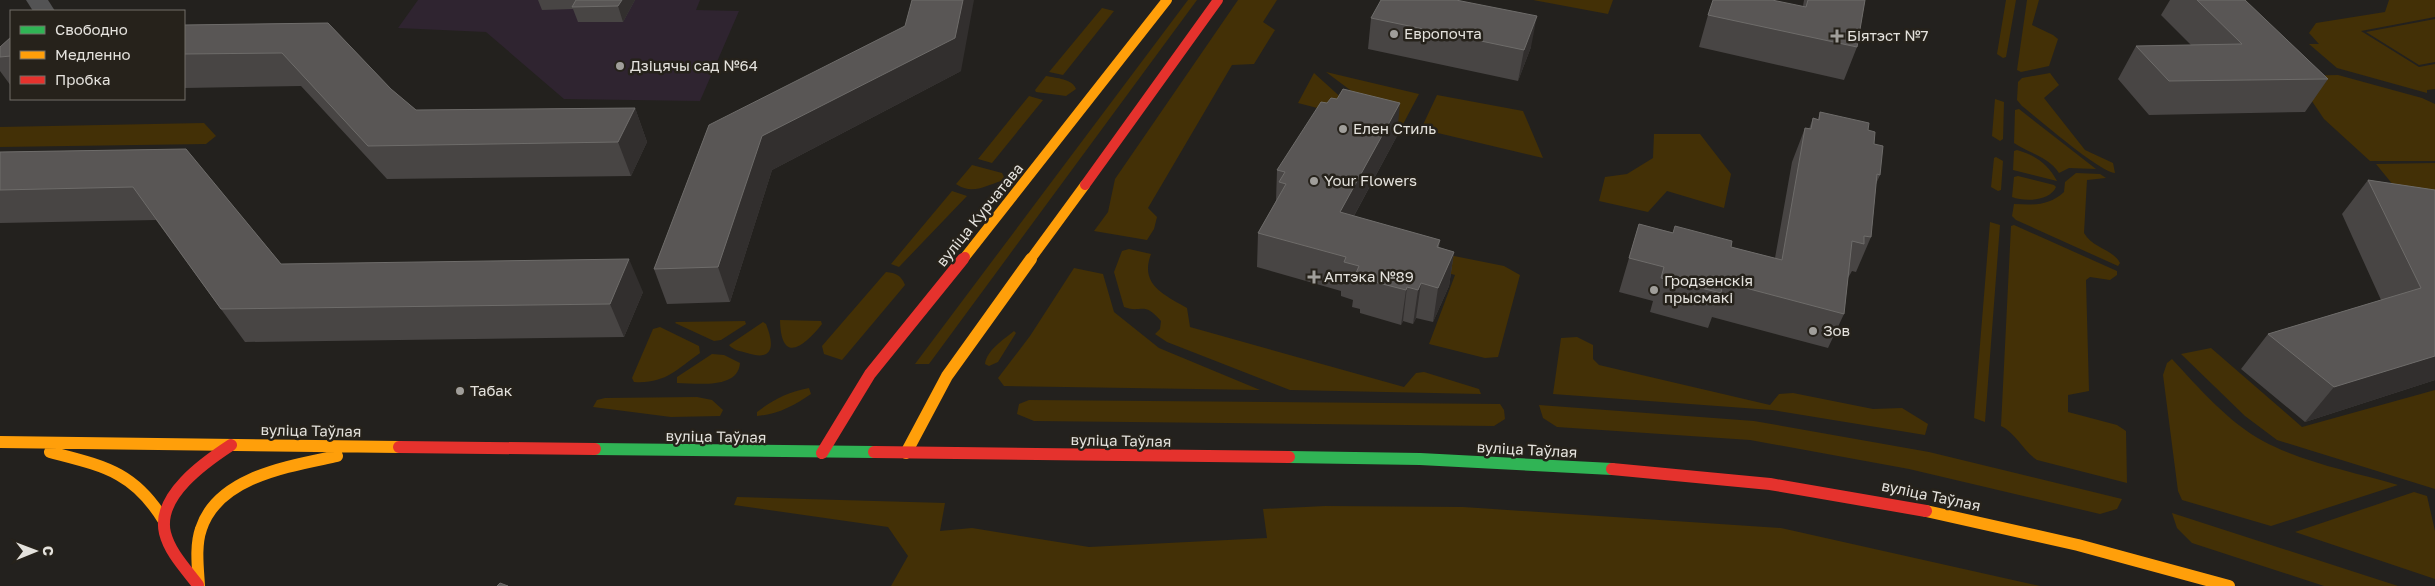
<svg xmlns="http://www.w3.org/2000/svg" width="2435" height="586" font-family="'Golos Text',sans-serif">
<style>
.education{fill:#2f2430}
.green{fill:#433006}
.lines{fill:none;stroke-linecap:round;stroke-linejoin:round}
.street{fill:#535354;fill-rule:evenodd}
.fast{stroke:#30b455;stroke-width:12}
.slow-far1{stroke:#ff9f0a;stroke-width:10}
.slow{stroke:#ff9f0a;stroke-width:12}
.jam-far1{stroke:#e5322d;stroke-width:10}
.jam{stroke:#e5322d;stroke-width:12}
.wall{fill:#484544}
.shaded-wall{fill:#322f2e}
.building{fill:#595655;stroke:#6e6c6a}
.poi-dot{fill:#a09e9a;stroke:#26221b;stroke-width:2}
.labels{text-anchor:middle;stroke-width:5;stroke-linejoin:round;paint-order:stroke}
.poi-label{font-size:15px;fill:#e4e2dd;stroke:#26221b;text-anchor:start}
.street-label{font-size:15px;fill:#e4e2dd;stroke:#26221b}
</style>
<rect width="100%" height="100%" fill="#23211e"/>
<path class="education" d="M418,0H700L696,10L739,11L700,101L564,99L486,32L398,28Z"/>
<path class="green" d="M1188,0H1197L929,364H915Z
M1238,0H1277L1263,22L1275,30L1254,64L1232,65L1148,208L1157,217L1154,229L1147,240L1094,231L1108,212L1115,179Z
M1533,0H1613L1608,14Z
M2006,0H2016L2006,57L2003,58L1997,54Z
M2027,0H2039L2032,25L2053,35L2058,39L2049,66L2021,72L2017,70Z
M2389,0H2435V17L2361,31L2419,67L2435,64V89L2427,90V93L2337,68L2309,44H2319L2309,33L2316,23L2385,12Z
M1102,8L1114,11L1063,75L1049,72Z
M2435,19V62L2419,65L2366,32Z
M1326,72L1419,94L1401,128Z
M1314,73L1367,121L1298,103Z
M2050,73L2059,85L2044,98L2085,150L2113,163L2115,173C2101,173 2037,118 2022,106L2017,100L2018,82L2022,78Z
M2338,75L2422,98L2435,104V161H2370L2324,119L2295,76Z
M1046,76C1056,78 1073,79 1076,89L1066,96L1036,92L1035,90Z
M1437,95L1523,111L1543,158L1421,129Z
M1029,96L1043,100L992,163L978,159Z
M1995,99L2004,102L2003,139L2000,141L1992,136Z
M2019,109L2096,169L2069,168L2059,173C2048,156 2030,154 2014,143L2015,110Z
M204,123L216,136L206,144L0,147V127Z
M1654,134H1700L1731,174L1724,208L1667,191L1648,212L1599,201L1605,177L1627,174L1653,158Z
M2017,150C2035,155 2048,164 2057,181L2013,170L2014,151Z
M1996,157L2003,161L2001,190L1998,191L1991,187L1994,158Z
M2435,163V216L2407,202L2376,164Z
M972,165L1002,173L1004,177L1001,181C985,186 972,195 956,184Z
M2076,173L2100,174L2106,178L2087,180L2084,233C2092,248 2113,249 2120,263L2118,266L2016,220L2012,216L2014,204C2033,205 2049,206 2064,192L2065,182Z
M2018,176L2054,185L2056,187C2050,201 2025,202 2012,197L2014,177Z
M952,191L967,196L899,267L891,264Z
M1990,222L2000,225L1985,422L1974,418Z
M2014,225L2117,271V275L2110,280L2090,277L2086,280L2089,391L2068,395V412L2117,425L2126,431L2127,483L2037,460C2023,451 2016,433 2001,426L2011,226Z
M1129,249L1151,254C1139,285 1165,295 1187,308L1190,327L1404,387L1416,373L1424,372L1479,389L1481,394L1290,390L1167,342L1155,334L1160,329L1161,321C1143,300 1142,314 1124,307L1114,272L1122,251Z
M1444,254L1504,266L1520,275L1498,357L1485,358L1429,344L1455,275L1437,270Z
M1074,268L1103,274L1114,312L1159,348L1260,390L1004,386L998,378L1030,336Z
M886,272C896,273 901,275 905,285L842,360L824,354L822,346Z
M780,320L821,321L822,324C804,347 781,365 780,320Z
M745,321L746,324L721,340L714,341L675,323L676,322Z
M763,322L766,324C774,344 775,362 747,353C740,351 733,350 729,345Z
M660,327L699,346L700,353C676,370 665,384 634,382L632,378L653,329Z
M1014,331L1016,333L998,362L989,366L985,364C987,350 1003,340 1014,331Z
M1577,337L1593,345V359L1599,365L1770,405L1779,394L1793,393L1873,409L1902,408L1928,424L1925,435L1772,410L1553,394L1561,338Z
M2211,348L2302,427L2435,390V489L2277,440L2245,416L2181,354Z
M712,354L724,355L740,363C738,390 696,383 677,383V377Z
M2172,359C2199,388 2228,422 2263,441C2304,463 2354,472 2398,485L2271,526L2182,500L2178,491L2163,375L2167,363Z
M809,388L811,394C793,406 779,414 757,416V412C774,399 788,392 809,388Z
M697,397L712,400L723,410L720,416L671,417L593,407L597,400L605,398Z
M1029,400L1500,404L1504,410L1505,419L1494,426L1034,421L1017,414L1019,404Z
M1539,405L1754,421L1929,452L2122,499L2117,509L2100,514L1909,469L1750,440L1557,427L1543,418Z
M2414,492L2427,496L2435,531V579L2295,532Z
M737,497L945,503L940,531L972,528L1089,547L1267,538L1263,509L1325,506L1463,507L1781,528L2040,586H891L908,556L888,527L734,505Z
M2172,513L2398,586H2324L2192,543L2177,528Z"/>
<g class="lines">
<path class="street" d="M26,0H48L55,11H33Z"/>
<path class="fast" d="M595,449L874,452
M1289,457L1420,459L1612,469"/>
<path class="slow-far1" d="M965,257L1167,0
M1030,260L1085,185"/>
<path class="slow" d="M0,442L399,447
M50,452C103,466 134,471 164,521
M906,453L947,376L1031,259
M1926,511L2078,545L2229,586
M199,586C198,568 195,546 201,529C218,476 291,466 337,456"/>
<path class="jam-far1" d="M1085,185L1218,0
M962,260L965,257"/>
<path class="jam" d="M399,447L595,449
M874,452L1289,457
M822,453L870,374L963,259
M1612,469L1770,484L1926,511
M198,585C186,569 170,553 165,533C156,496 205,462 231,445"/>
</g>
<path class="wall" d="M538,0H635L623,22H578L573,9L542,10Z
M1804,0H1865L1857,47L1844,80L1699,47L1708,15L1803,6Z
M2170,0H2245L2328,79L2305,112L2149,115L2118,79L2136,46L2191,45L2161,15Z
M1371,18L1531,47L1518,81L1368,49Z
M328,23L391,89L416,110L635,108L647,142L631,176L387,179L301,86L184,88V25Z
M11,37V86L0,71V47Z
M961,71L772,170L730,302L667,304L654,269L709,125Z
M1820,112L1868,130L1880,175L1876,184L1871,237L1856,272L1852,271L1848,278L1844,314L1828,348L1712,317L1708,328L1650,312L1653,301L1619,292L1639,224L1775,258L1792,162L1805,128L1809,129L1813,118L1818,119Z
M1397,136L1354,216L1440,240L1439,247L1454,252L1449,286L1433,322L1416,318L1413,324L1403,321L1401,325L1360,313V309L1352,307L1353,300L1341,296V291L1257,267L1258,233L1276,201L1277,170Z
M186,149L281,264L643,292L624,337L245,342L156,220L0,223V152Z
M2368,180L2435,190V380L2305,422L2241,369L2268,334L2381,300L2342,214Z"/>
<path class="shaded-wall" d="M622,0H635L623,22L618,6Z
M963,0H974L961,71L772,170L730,302L718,267L762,136Z
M1537,16L1531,47L1518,81L1524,50Z
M1400,103L1397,136L1337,247L1340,212Z
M635,108L647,142L631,176L618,142Z
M1454,252L1449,286L1433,322L1438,288Z
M629,259L643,292L624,337L610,304Z
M1421,283L1416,318L1413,324L1418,290Z
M1407,287L1403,321L1401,325L1406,290Z
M2435,356V380L2305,422L2334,387Z"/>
<path class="building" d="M576,0H622L618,6L572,7Z
M912,0H963L955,38L762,136L718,267L654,269L709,125L905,26Z
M1381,0H1456L1537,16L1524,50L1371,18Z
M1713,0H1772L1806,7L1808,0H1865L1857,47L1708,15Z
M2197,0H2245L2328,79L2169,81L2136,46L2242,44Z
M328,23L391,89L416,110L635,108L618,142L368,146L282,53L184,54V25Z
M11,37V56L0,57V47Z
M1343,89L1400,103L1340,212L1440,240L1437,247L1454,252L1438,288L1421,283L1418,290L1407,287L1406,290L1363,279L1365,275L1356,273L1359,266L1344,262L1346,257L1258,233L1286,184L1279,182L1285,172L1277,170L1321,102L1327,103L1331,98L1337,99Z
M1820,112L1869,123L1868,130L1875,132L1874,144L1883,146L1880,175L1877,174L1871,237L1864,236V244L1852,241L1844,314L1723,282L1721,293L1661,278L1664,267L1629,258L1639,224L1673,233L1675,226L1732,241L1731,247L1782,260L1805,128L1811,129L1813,118L1819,120Z
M186,149L281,264L629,259L610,304L221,309L133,187L0,190V152Z
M2368,180L2435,190V356L2334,387L2268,334L2421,288Z
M500,583L508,586H497Z"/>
<g class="poi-dot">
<circle cx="1394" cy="34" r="5"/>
<path d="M1834.5 28.5h5v5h5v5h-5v5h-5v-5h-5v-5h5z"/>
<circle cx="620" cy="66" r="5"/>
<circle cx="1343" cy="129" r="5"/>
<circle cx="1314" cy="181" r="5"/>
<path d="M1311.5 269.5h5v5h5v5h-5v5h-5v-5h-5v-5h5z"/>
<circle cx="1654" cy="290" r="5"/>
<circle cx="1813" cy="331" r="5"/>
<circle cx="460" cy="391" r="5"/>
</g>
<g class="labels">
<g class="poi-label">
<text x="1404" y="39">Европочта</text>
<text x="1847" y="41">Біятэст №7</text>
<text x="630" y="71">Дзіцячы сад №64</text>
<text x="1353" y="134">Елен Стиль</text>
<text x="1324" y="186">Your Flowers</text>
<text x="1324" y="282">Аптэка №89</text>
<text x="1664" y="286">Гродзенскія<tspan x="1664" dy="17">прысмакі</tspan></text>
<text x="1823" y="336">Зов</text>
<text x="470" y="396">Табак</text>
</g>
<g class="street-label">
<text transform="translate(980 215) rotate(-51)" y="5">вуліца Курчатава</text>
<text transform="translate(311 431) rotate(1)" y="5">вуліца Таўлая</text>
<text transform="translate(716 437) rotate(1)" y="5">вуліца Таўлая</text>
<text transform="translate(1121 441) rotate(1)" y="5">вуліца Таўлая</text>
<text transform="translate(1527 450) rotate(3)" y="5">вуліца Таўлая</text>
<text transform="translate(1931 496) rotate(12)" y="5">вуліца Таўлая</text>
</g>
</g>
<rect x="10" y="10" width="175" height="90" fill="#26221b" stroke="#726f69"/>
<rect x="20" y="26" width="25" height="8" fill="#30b455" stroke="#726f69"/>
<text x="55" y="35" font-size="15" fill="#e4e2dd">Свободно</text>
<rect x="20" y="51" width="25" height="8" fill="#ff9f0a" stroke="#726f69"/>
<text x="55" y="60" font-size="15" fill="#e4e2dd">Медленно</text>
<rect x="20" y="76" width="25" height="8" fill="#e5322d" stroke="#726f69"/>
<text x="55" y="85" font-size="15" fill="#e4e2dd">Пробка</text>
<g transform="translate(35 551) rotate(89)" stroke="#26221b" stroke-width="4" paint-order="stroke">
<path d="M0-4L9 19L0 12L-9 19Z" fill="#e4e2dd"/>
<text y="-8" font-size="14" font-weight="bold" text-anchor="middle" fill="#e4e2dd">С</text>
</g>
</svg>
